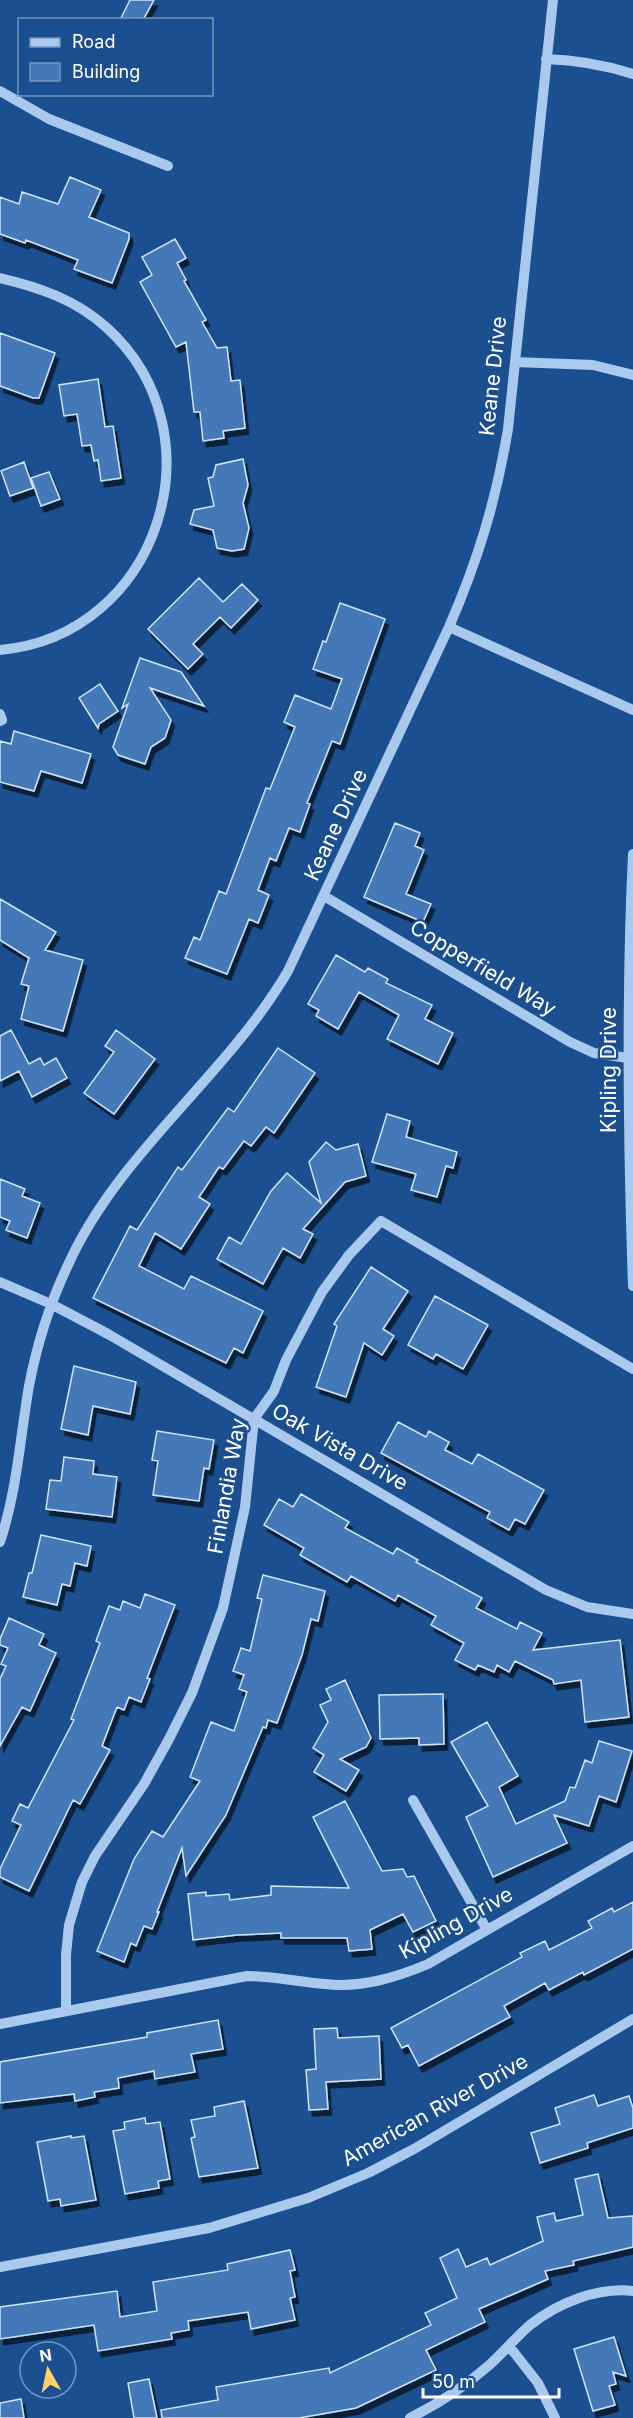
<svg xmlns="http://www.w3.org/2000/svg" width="633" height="2418" font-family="Inter,sans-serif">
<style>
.building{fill:#4478b7;stroke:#cfe3fa;stroke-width:1.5;filter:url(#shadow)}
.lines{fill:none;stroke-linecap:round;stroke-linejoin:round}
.minor{stroke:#a9c9ee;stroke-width:10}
.labels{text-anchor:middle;stroke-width:4.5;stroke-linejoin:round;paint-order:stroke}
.street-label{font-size:21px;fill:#fff;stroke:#1b4f8f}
</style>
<defs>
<filter id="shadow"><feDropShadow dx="3.5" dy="6" stdDeviation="0" flood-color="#0009"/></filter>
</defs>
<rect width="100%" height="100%" fill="#1b4f8f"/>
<path class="building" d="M130,0H154L143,20H120Z
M70,177L101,190L89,217L129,233V239L112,283L74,269L78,260L26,240L25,243L0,234V197L19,204L22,192L58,204Z
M175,239L186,258L177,263L186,280L184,281L206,320L202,322L217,348L227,347L231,381L240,380L245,428L223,431L224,438L203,441L200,412H194L186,342L176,347L140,282L152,275L142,257Z
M0,333L55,353L39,398H33L0,386Z
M98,379L105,427L113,426L121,478L101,481L98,460L94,461L91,445L82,446L77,414L64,416L59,385Z
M243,459L248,485L243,503L249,528L244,549L232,551L217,548L213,530L190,524L194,510L214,506L208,478L213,477L216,465Z
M24,462L33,488L10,496L1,471Z
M49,472L60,499L41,506L31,478Z
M199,578L223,602L242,584L258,600L231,628L220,617L193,644L203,654L188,669L148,629Z
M340,603L385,619L340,744L332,741L307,803L310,804L300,832L289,828L276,861L270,858L258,890L269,895L258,923L249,919L227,974L185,958L194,937L200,940L219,891L226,894L266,788L270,789L295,727L284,722L295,695L331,709L342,679L313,669L323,641L326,642Z
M140,658L181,672L204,706L150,688L171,720L165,738L151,747L145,764L118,755L113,747L128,704L122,708Z
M100,684L118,711L99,724L98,728L79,698Z
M14,731L91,754L82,783L41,771L34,791L0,782V741L11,744Z
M395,823L420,833L415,846L424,850L406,894L431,904L423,922L364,897Z
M0,899L56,932L45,950L83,960L63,1031L21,1019L29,986L21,984L29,958L0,940Z
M336,955L365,972L368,968L388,979L386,983L432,1005L425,1019L453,1033L438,1064L387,1039L399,1015L359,992L338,1029L316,1016L319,1010L308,1004Z
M11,1030L29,1064L40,1058L44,1065L56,1058L67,1078L32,1097L19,1071L0,1081V1036Z
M116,1030L155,1059L114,1114L84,1093L114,1052L105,1046Z
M278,1048L315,1073L274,1133L266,1127L251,1146L244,1141L223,1169L219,1167L199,1197L210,1204L181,1249L155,1233L139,1266L184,1289L191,1276L263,1311L243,1353L234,1348L226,1363L93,1298L130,1226L137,1230L178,1167L182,1170L228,1108L234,1112Z
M387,1114L410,1121L406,1137L457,1152L453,1168L446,1166L437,1197L411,1190L416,1174L372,1162Z
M326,1142L336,1150L358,1144L366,1176L345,1182L303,1229L313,1234L300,1258L283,1248L263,1284L217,1259L229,1237L241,1244L271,1191L287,1173L321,1203L309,1162Z
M0,1179L25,1189L22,1196L40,1203L27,1238L6,1230L10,1221L0,1217Z
M371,1267L408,1291L383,1329L394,1336L382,1355L364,1343L346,1397L316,1387L337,1326L334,1324Z
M435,1296L488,1325L463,1369L436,1354L433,1359L408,1345Z
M74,1366L136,1382L130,1414L93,1406L88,1435L61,1429Z
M398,1422L426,1437L429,1431L449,1442L445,1450L472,1464L478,1454L544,1490L525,1524L515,1519L509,1530L487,1518L490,1512L381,1453Z
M157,1431L214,1440L209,1469L204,1468L199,1501L153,1495L158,1461L152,1460Z
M64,1457L94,1461L93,1474L117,1477L112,1517L46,1509L50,1480L61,1481Z
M301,1494L349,1522L345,1528L393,1554L397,1548L418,1560L416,1562L482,1598L476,1608L517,1629L520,1622L542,1633L533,1650L620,1640L629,1717L585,1722L581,1680L554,1684L553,1680L515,1661L509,1672L497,1665L494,1672L478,1665L475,1670L455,1660L464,1643L431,1625L436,1616L398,1595L395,1601L351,1576L347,1582L300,1555L304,1548L264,1525L279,1499L293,1507Z
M41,1535L91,1546L87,1566L75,1563L70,1586L62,1584L57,1605L23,1597L29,1573H32Z
M263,1575L325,1591L318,1621L311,1619L302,1655L277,1723L268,1720L266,1728L263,1727L226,1815L186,1876L182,1848L157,1912H159L152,1929L144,1926L136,1946L131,1943L124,1962L97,1951L134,1859L152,1831L163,1837L200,1781L190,1777L211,1722L234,1731L247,1692L239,1689L244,1675L233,1671L241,1648L250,1651L262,1599L257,1598Z
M145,1594L175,1605L147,1678L150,1679L141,1702L129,1697L124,1710L117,1707L102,1746L110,1750L80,1804L73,1800L29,1891L0,1877V1869L21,1825L12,1821L20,1804L28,1808L74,1720L71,1719L100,1643L96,1641L109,1606L120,1610L123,1601L140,1608Z
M9,1618L44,1634L39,1645L56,1653L30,1711L22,1707L0,1746V1679L6,1666L1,1664L8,1648L0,1645V1639Z
M345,1680L371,1738L366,1747L340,1759L359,1770L346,1791L314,1772L324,1755L313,1748L328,1722L320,1705L331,1700L326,1689Z
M443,1694L444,1744L419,1745V1738L380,1739L379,1695Z
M487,1722L518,1776L499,1787L516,1824L565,1801L570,1787L575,1788L585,1760L592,1763L599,1741L632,1751L616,1802L599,1796L589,1826L554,1815L567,1843L493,1877L466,1817L488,1806L451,1742Z
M345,1801L382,1871L403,1869L407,1877L414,1876L436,1921L413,1932L403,1914L370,1930L372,1949L349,1951L347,1938H281V1933L237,1935L193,1940L188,1894L206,1892V1896L229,1894L230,1900L271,1895V1886L349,1888L313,1817Z
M633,1902V1949L584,1975L583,1972L549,1990L545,1983L504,2006L510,2017L419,2066L408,2045L402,2048L391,2028L522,1957L520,1953L545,1941L549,1950L592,1928L588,1921L612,1908L614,1912Z
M218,2020L223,2049L191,2054L195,2072L155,2079L154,2071L118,2078L119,2088L94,2092L95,2097L75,2101L74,2094L0,2103V2062L147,2037V2033Z
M337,2028L338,2038L379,2036L381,2079L326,2082L328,2109L309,2110L306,2070L316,2069L314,2029Z
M594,2095L598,2106L629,2096L633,2108V2128L587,2143L588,2148L540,2163L531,2133L560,2124L555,2108Z
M244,2101L258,2168L199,2177L191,2138L195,2137L191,2120L215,2116L214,2107Z
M145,2118L146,2124L160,2122L170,2179L158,2181L159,2188L125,2194L113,2131L125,2129L124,2122Z
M71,2136V2138L84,2136L96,2200L61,2206L60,2199L48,2201L37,2142Z
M598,2174L608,2218L633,2216V2247L573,2261L574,2265L545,2271L548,2279L479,2309L485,2322L426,2350L436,2370L356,2408L299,2418H162L161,2410L218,2400L216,2387L329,2368L330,2373L431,2325L425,2313L457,2298L440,2258L458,2249L466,2267L487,2258L490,2265L543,2241L537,2217L554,2213L556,2221L583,2215L575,2179Z
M290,2250L295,2270L290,2271L295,2297L290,2298L295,2320L251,2329L248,2312L188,2321L189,2330L171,2333L172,2339L98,2351L94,2325L0,2339V2307L117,2291L120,2317L157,2311L153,2282L228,2270L227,2264Z
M614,2337L626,2376L613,2372L616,2384L609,2386L615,2405L593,2411L574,2349Z
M149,2379L157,2418H134L128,2383Z
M21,2399L24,2418H0V2403Z"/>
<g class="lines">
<path class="minor" d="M546,59C576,60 605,65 633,74
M0,91L49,119L168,166
M0,278C39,287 76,300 106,327C224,433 159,636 0,650
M515,362L593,365L633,375
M449,627L633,710
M0,714L2,720L0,721
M633,854C626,998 628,1142 633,1286
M324,896L570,1042L594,1053L628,1058
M0,1282L51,1304L108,1334L546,1590L587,1607L633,1614
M0,1542C17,1491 20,1438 29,1386C37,1344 50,1303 68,1265C119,1152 226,1077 288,971L449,627C478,560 496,501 508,429L553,0
M413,1800L487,1930
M66,2011V1955L69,1925L82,1882L95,1856L144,1784L169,1739L192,1693L223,1608L245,1507L254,1419L274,1391L286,1360L322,1292L349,1255L381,1221L633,1369
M0,2024L247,1976C274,1976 298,1982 325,1984C361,1988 395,1978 428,1964L633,1846
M0,2267L209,2228L308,2198L368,2173L414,2149L633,2019
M509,2346L538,2383L555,2418
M410,2418C438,2404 464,2387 487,2367C502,2354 515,2338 530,2325C558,2303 597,2287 633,2291"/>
</g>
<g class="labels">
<g class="street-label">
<text transform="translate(493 376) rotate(-84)" y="7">Keane Drive</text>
<text transform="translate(336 825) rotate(-65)" y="7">Keane Drive</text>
<text transform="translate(483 968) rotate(31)" y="7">Copperfield Way</text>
<text transform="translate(609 1070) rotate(-90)" y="7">Kipling Drive</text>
<text transform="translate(340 1447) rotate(30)" y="7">Oak Vista Drive</text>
<text transform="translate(227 1486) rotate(-80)" y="7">Finlandia Way</text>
<text transform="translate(456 1923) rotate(-29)" y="7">Kipling Drive</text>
<text transform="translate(435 2110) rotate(-29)" y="7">American River Drive</text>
</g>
</g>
<rect x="18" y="18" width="195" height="78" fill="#1b4f8f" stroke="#7695bc" stroke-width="1.5"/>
<rect x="30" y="38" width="30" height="9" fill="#a9c9ee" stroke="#7695bc" stroke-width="1.5"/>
<text x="72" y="48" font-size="18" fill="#ffffff">Road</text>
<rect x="30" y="63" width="30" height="18" fill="#4478b7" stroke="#7695bc" stroke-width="1.5"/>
<text x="72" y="78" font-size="18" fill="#ffffff">Building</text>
<g transform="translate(48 2370) rotate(351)"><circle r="28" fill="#1b4f8f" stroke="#7695bc" stroke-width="1.5"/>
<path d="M0-4.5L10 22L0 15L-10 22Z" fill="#ffd166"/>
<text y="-9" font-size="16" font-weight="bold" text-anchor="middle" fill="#ffffff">N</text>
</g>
<path d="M423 2388v9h136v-9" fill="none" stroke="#ffffff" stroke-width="3"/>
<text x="432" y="2388" font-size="18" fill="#ffffff" stroke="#1b4f8f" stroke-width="4.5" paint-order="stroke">50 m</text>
</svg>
